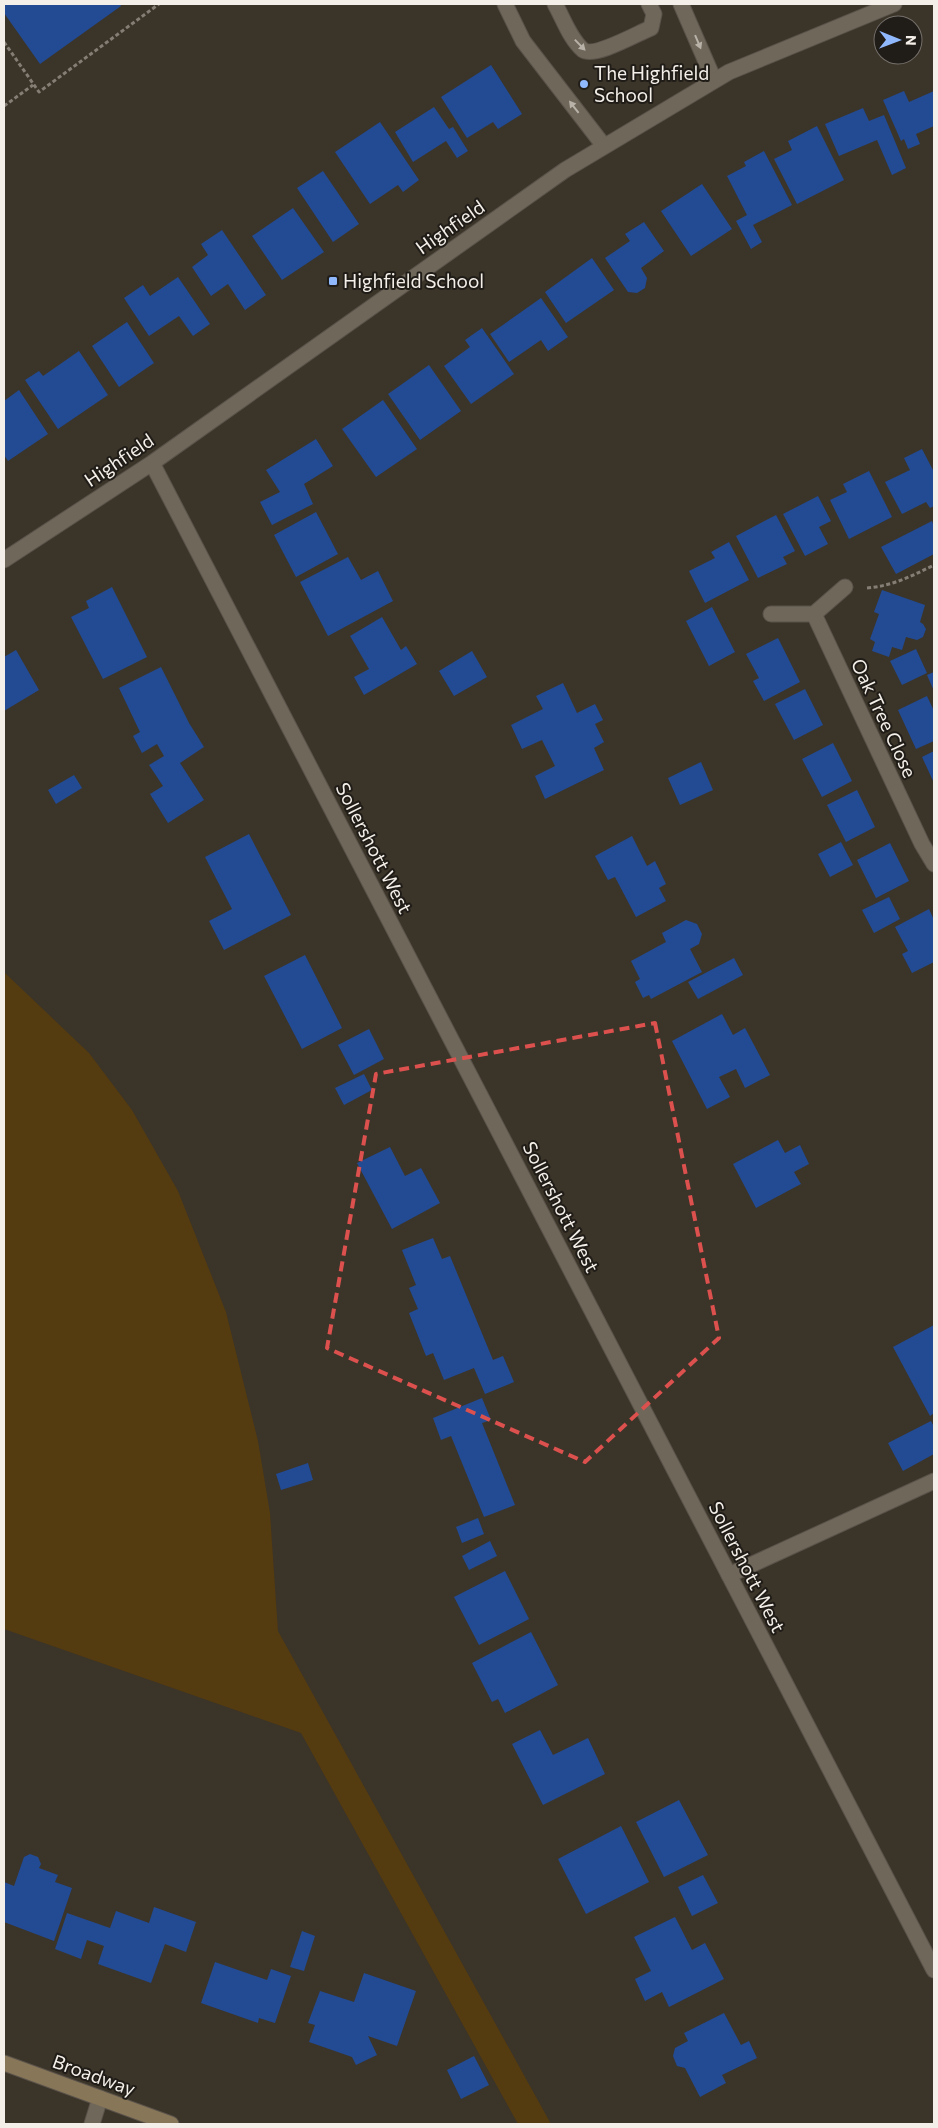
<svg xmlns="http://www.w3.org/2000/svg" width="938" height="2128" font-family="Commissioner,sans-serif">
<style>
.green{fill:#543b10}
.building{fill:#224b94}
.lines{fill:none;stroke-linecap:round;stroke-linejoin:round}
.lane-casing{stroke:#595249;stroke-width:17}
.street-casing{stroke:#595249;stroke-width:17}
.secondary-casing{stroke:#595249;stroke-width:17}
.path{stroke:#847e75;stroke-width:3;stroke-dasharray:4 2.5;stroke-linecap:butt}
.lane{stroke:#6f675a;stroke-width:15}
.street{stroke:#6f675a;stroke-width:15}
.secondary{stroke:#887659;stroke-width:15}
.oneway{fill:#b8b2a8}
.marked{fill:none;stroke:#dc504e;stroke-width:4;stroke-dasharray:10 6;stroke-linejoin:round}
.poi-dot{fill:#90b8fd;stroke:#201c17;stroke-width:2}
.labels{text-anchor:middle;stroke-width:4;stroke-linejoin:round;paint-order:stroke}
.poi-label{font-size:19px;fill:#f4efe8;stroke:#201c17;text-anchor:start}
.street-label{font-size:19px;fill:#f4efe8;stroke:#201c17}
</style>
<rect width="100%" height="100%" fill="#3b3429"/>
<path class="green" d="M4,972L89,1053L132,1110L178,1191L226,1312L258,1441L270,1513L278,1631L551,2124H518L301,1733L4,1629Z"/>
<path class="building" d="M4,4H120L121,6L40,64L4,13Z
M491,65L522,114L498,129L493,122L467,138L441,97Z
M904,91L909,102L934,91V126L916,134L920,144L908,149L904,139L901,141L883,100Z
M434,107L449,129L453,127L468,151L457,158L446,141L413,162L395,132Z
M863,108L869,121L884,115L906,168L892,175L877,140L839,156L825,124Z
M380,122L419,180L403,192L398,185L370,204L335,152Z
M817,126L844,180L797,204L774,159L792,150L788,141Z
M764,151L792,205L753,225L762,242L751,249L736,221L747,215L727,176L746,166L744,162Z
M323,171L359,224L333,242L297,188Z
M702,184L732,229L691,256L661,211Z
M293,208L324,252L282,280L252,236Z
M644,222L664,251L641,268L647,278L645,288L637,293L628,292L605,258L630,241L625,234Z
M222,230L266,295L245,310L228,284L211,296L192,267L208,255L201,244Z
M592,258L614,290L566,323L545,292Z
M178,277L210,324L193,336L179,316L149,336L124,298L143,285L150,296Z
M541,298L568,337L548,351L541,340L509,362L490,334Z
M127,322L154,363L119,387L92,346Z
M482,328L514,374L471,404L444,366L470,347L465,340Z
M79,351L108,395L58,429L25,380L39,371L43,376Z
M429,365L461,411L420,440L388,394Z
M19,390L48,434L8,461L4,455V401Z
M383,400L417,449L376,477L342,429Z
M316,439L333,466L304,484L313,504L272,525L260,502L280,492L266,470Z
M922,449L934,472V506L930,508L926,502L902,514L885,482L910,470L904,458Z
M869,471L892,517L849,539L830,500L847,492L843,484Z
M818,496L831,521L819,527L828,544L805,556L783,514Z
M316,512L338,554L296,577L274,535Z
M776,515L795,551L783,557L787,564L758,578L736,536Z
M932,521L934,527V554L896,574L881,547Z
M729,542L749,580L705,603L689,571L715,558L711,552Z
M348,557L361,580L378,571L393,601L328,636L300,582Z
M112,587L147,657L103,679L71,617L89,608L86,601Z
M882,590L925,605L920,622L923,624L926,629L923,637L917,640L906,637L902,650L892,647L889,657L872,651L875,642L870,639L879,614L874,612Z
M712,607L735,652L709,666L686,621Z
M382,617L401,650L406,646L417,664L364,695L354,677L369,669L350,636Z
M778,638L800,682L764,701L753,681L759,678L746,654Z
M916,649L927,673L902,685L890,661Z
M16,650L39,690L4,711V657Z
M472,651L487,677L454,696L439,671Z
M161,667L189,723L204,747L180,763L204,800L168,823L150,794L163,786L149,765L164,756L157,744L142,753L133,736L140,732L119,688Z
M934,672V691L927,675Z
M563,683L577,713L595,704L603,720L595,724L604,742L594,748L604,770L545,799L535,776L555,766L542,740L522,749L511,725L543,709L536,696Z
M805,689L823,725L794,740L775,704Z
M927,696L934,711V741L916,749L898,710Z
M833,743L852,781L822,797L802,759Z
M934,751V783L922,757Z
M701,762L713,790L680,805L668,778Z
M74,775L82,788L56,804L48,790Z
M857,790L875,827L846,842L827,805Z
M249,834L291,915L224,950L209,921L232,909L205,857Z
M632,836L647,866L655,861L666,884L659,888L666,901L636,917L615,877L608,880L595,856Z
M841,842L853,865L830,877L818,854Z
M890,843L909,881L876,898L857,860Z
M889,897L900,919L874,933L862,910Z
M929,909L934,920V962L912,973L902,954L908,951L895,927Z
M686,920L697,924L702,934L699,944L690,949L702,972L651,999L649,995L643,998L635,982L640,979L631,961L666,942L662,933Z
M305,955L342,1028L302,1049L264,976Z
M734,958L743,975L698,999L688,982Z
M722,1014L733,1035L745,1028L770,1075L745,1088L736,1069L719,1077L730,1097L707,1109L672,1041Z
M369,1029L384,1059L354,1075L338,1045Z
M364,1074L372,1090L344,1105L335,1088Z
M778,1140L785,1153L800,1145L809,1164L794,1172L801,1184L756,1208L733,1164Z
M390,1147L405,1176L421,1168L440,1203L392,1229L357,1163Z
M433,1238L442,1259L450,1256L493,1360L503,1356L514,1382L485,1394L474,1368L444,1380L433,1353L426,1356L409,1313L418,1309L409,1288L416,1285L402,1250Z
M934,1325V1413L930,1416L893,1347Z
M482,1398L491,1420L482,1423L515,1505L484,1517L451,1436L441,1440L433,1418Z
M931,1421L934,1427V1454L903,1471L888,1443Z
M308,1463L313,1480L281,1490L276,1474Z
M478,1518L484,1534L462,1543L456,1527Z
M490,1541L497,1556L469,1570L462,1556Z
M505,1571L529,1619L479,1645L454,1597Z
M531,1632L558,1685L505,1713L498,1699L492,1702L472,1663Z
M540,1730L553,1755L588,1738L605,1774L543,1805L512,1744Z
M679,1800L708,1855L664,1877L636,1822Z
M621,1826L649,1882L586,1914L558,1859Z
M30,1854L38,1857L41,1864L39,1868L58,1875L55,1882L72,1888L54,1941L4,1922V1882L14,1886L24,1857Z
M703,1875L718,1903L692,1916L678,1887Z
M154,1907L196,1922L186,1952L165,1944L151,1983L98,1964L104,1946L87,1940L81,1959L55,1949L67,1913L110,1928L116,1911L149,1923Z
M675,1917L692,1950L705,1943L724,1979L669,2007L662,1992L645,2001L635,1979L651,1971L634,1937Z
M302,1931L315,1936L304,1971L290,1967Z
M215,1962L267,1980L271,1969L291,1976L275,2023L259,2018L258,2023L201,2003Z
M364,1973L416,1991L397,2046L368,2036L377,2055L356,2065L352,2057L309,2042L315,2025L308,2023L320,1991L354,2002Z
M724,2013L741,2045L749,2041L757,2058L722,2075L726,2083L700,2097L685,2068L677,2066L673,2056L675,2048L688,2041L684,2033Z
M474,2056L489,2085L461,2099L447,2070Z"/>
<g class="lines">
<g class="lane-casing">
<path id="lane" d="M505,4L523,41L604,146
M555,4C563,18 570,39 583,50C595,58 638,33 651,28L654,14L649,4
M681,4L714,80
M729,1575L934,1481
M92,2124L100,2098"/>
</g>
<g class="street-casing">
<path id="street" d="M152,463L934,1970
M4,560L152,463L565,170L729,72L894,4
M771,614H814L845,587
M814,614L922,844L934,864"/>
</g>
<g class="secondary-casing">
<path id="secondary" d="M4,2063L171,2124"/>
</g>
<path class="path" d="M4,42L39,92L159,4
M4,106L33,85
M867,588C892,586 912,576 934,565"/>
<use href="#lane" class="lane"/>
<use href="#street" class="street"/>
<use href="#secondary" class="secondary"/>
</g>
<defs><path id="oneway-solid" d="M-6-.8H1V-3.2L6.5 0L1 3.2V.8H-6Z" transform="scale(1.25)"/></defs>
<g class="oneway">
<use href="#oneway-solid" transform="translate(698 42) rotate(67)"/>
<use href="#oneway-solid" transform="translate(580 45) rotate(46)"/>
<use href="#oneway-solid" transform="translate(574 107) rotate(-128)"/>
</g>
<path class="marked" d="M655,1023L719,1338L585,1462L327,1348L376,1074Z"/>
<g class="poi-dot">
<circle cx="584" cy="84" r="5"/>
<rect x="328" y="276" width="10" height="10" rx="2.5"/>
</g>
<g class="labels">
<g class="poi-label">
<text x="594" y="80">The Highfield<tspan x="594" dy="22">School</tspan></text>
<text x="343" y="288">Highfield School</text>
</g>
<g class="street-label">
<text transform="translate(450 227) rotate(-35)" y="7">Highfield</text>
<text transform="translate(119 460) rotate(-34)" y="7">Highfield</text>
<text transform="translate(884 718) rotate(65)" y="7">Oak Tree Close</text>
<text transform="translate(374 848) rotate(63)" y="7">Sollershott West</text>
<text transform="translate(561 1207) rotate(63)" y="7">Sollershott West</text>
<text transform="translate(747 1567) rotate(63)" y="7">Sollershott West</text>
<text transform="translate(94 2075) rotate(20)" y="7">Broadway</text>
</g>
</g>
<rect width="938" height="2128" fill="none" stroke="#f4efe8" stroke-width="10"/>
<g transform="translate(898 40) rotate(91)"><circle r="24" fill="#201c17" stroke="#75706b"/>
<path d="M0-4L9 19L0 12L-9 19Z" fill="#90b8fd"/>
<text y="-8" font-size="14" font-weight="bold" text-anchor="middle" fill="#f4efe8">N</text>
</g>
</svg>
